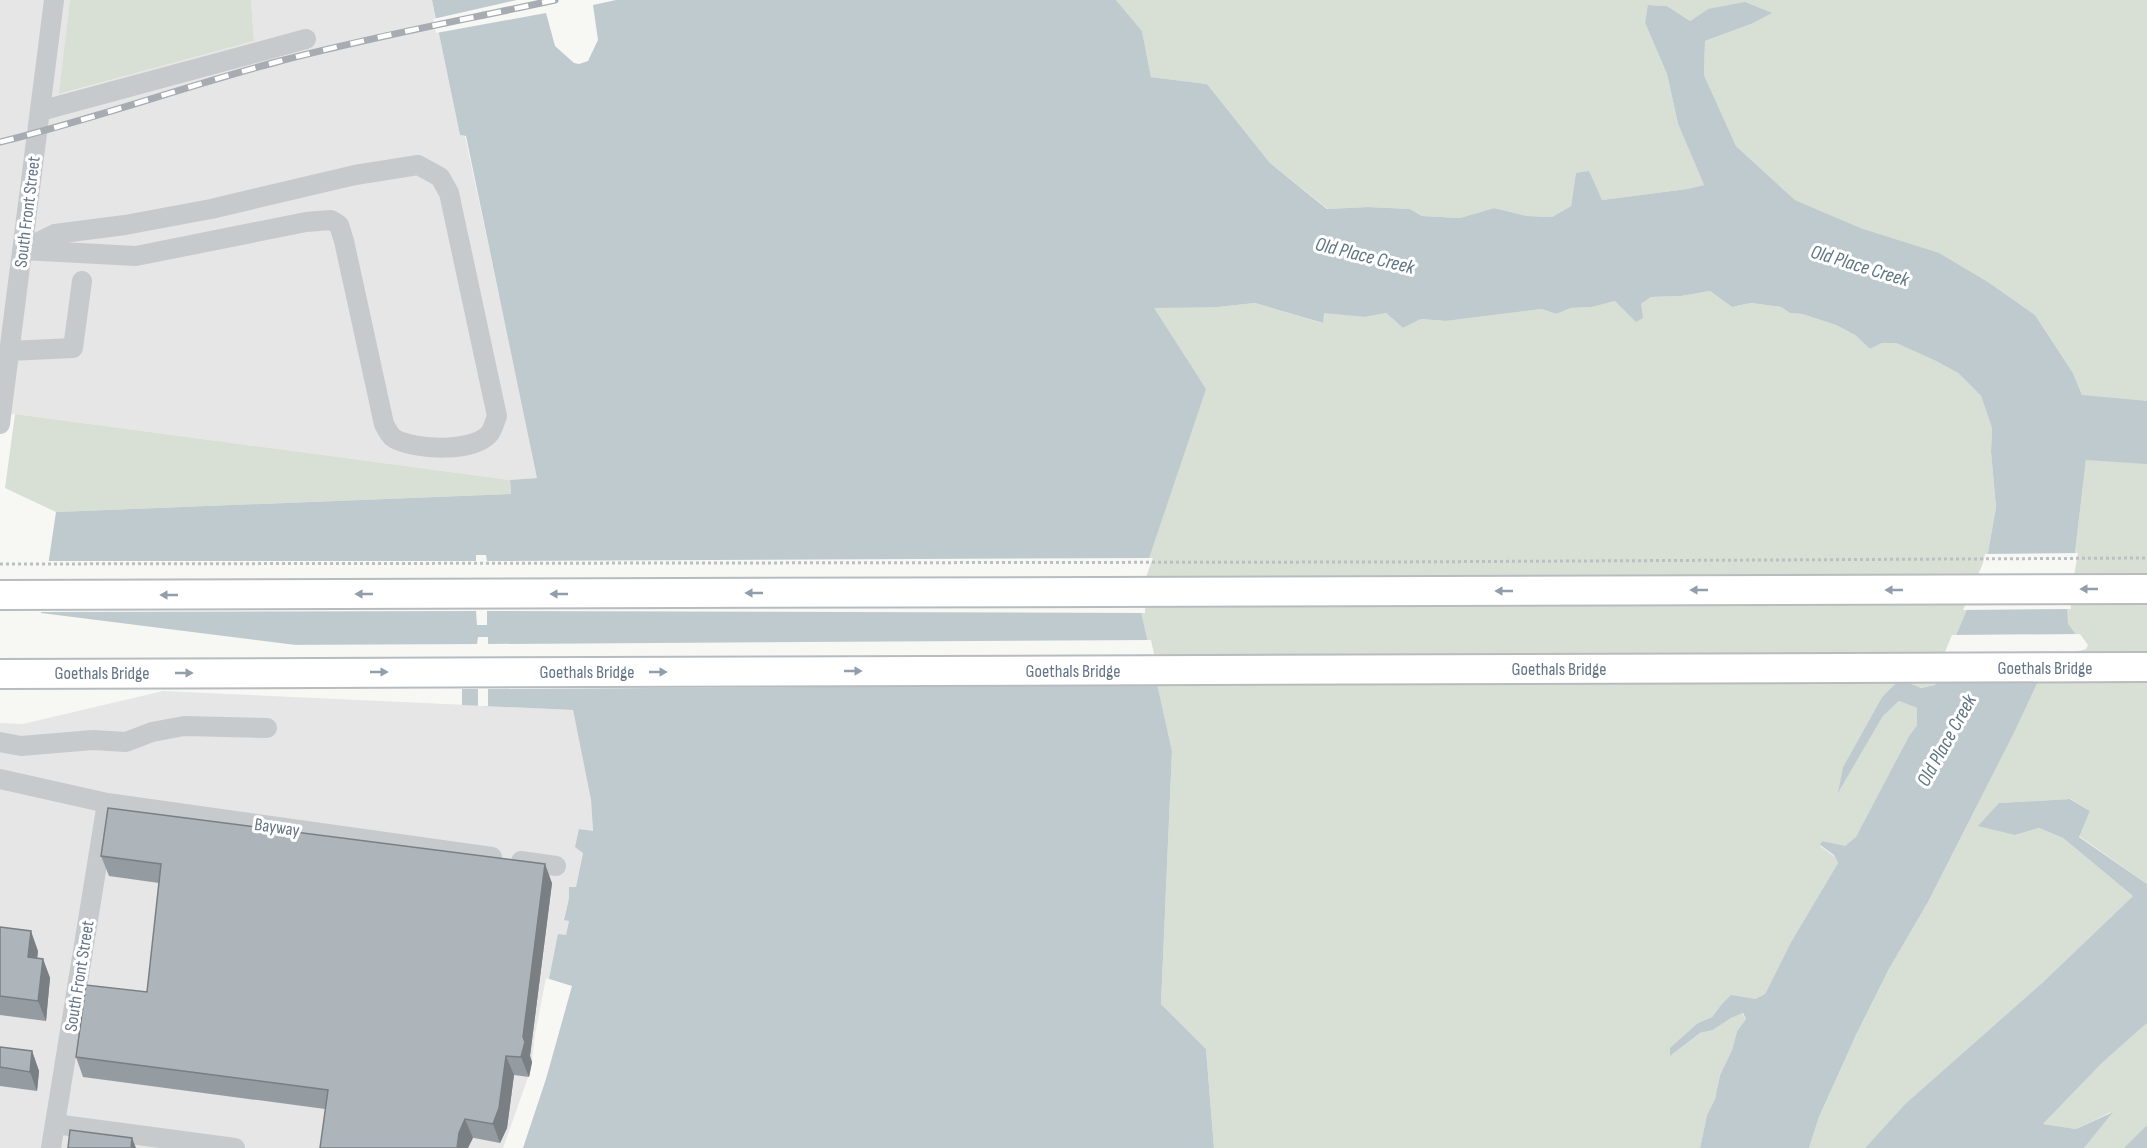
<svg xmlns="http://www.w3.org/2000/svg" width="2147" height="1148" font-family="'Sofia Sans Condensed',sans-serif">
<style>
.built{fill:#e5e6e5}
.green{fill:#d8dfd4}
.water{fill:#bfcacf}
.pier{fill:#f7f7f4}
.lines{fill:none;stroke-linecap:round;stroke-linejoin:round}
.highway-casing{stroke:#b8bcbf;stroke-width:32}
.path{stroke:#bdc0c2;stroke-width:3;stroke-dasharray:3 3;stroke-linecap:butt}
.minor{stroke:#c6cacd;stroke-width:20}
.highway{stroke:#fff;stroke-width:28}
.rail-casing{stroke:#a6acb2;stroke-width:7}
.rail{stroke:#fff;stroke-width:4.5;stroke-dasharray:14;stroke-linecap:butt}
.wall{fill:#959ca1}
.shaded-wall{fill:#797f83}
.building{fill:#adb5bb;stroke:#797f83;stroke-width:1.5}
.oneway{fill:#929eab}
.labels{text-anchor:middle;stroke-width:6;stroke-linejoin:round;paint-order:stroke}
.street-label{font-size:18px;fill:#647587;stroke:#fff}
.water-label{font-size:20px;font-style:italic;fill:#5f7783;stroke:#fff}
</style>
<rect width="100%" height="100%" fill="#f7f7f4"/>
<path class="built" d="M0,0H70L60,94L254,41L251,0H432L460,135L465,136L538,478L510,480L15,414L0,415Z
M163,691L573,710L591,800L593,832L579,829L583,853L576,887L569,888V898L564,919L569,921L566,935H559L534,1069L506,1148H0V723L23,724Z"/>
<path class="green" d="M70,0H251L254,41L59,94Z
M1116,0H2147V884L2079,836L2090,811L2071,799L1999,803L2015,835L2039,828L2063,838L2133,896L2042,983L1905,1104L1865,1148H1809L1819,1117L1856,1035L1889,969L1928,902L2014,733L2050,656L2068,624L2067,599L2074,561L2086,460L2082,395L2073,373L2035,315L1991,284L1795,200L1736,146L1704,75L1705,41L1751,24L1708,9L1690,21L1667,6L1649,5L1645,23L1667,74L1678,124L1704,185L1687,189L1602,200L1588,172L1576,174L1571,206L1552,217L1527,216L1494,208L1460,218L1422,216L1410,209L1368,207L1328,209L1270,163L1207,84L1151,77L1142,31Z
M1710,291L1732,307L1751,303L1781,307L1790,313L1802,314L1836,325L1855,335L1870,349L1882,343H1896L1936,361L1958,373L1981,396L1992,428L1991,452L1996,507L1986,564L1935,685L1921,688L1900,679L1882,697L1843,767L1839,791L1883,716L1899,701L1917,708V725L1909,736L1856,838L1845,847L1822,841L1820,846L1834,856L1838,863L1791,942L1765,994L1755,999L1721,1005L1712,1017L1698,1023L1670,1056L1700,1033L1713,1030L1731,1018L1742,1013L1746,1019L1737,1031L1732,1050L1720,1075L1715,1099L1707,1115L1700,1148H1214L1206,1049L1161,1004L1172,751L1141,611L1153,307H1218L1255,303L1322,323L1323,312L1365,317L1386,313L1403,328L1421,319L1446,321L1542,309L1556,314L1571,308L1592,307L1615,301L1641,304L1651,297L1681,296Z
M15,414L510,480L511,494L56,512L5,488Z
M2147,1023V1125L2125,1148H2084L2111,1112L2076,1129L2043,1124L2102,1063Z"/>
<path class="water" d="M432,0H1116L1142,31L1151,77L1207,84L1270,163L1327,209L1368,207L1410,209L1422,216L1460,218L1494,208L1527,216L1552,217L1571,206L1576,173L1589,171L1602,200L1687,189L1704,185L1678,124L1667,74L1645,23L1648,5L1667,6L1690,21L1708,9L1745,2L1772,13L1751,24L1705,41L1704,75L1736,146L1795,200L1863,229L1939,253L1991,284L2035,315L2073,373L2082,395L2147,401V464L2086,460L2074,561L2067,599L2068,624L2085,647L2050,656L2014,733L1928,902L1889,969L1856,1035L1819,1117L1809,1148H1700L1707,1115L1715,1099L1720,1075L1732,1050L1737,1031L1746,1019L1743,1013L1731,1018L1713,1030L1700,1033L1670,1056V1048L1698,1023L1712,1017L1721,1005L1731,995L1755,999L1765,994L1791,942L1838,863L1834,855L1820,845L1822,841L1845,846L1856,837L1909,736L1917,725V708L1899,701L1883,716L1838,793L1843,767L1882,697L1900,679L1921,688L1935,685L1986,564L1996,507L1991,452L1992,428L1981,396L1958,373L1936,361L1896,343H1882L1870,349L1855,335L1836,325L1802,314L1790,313L1781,307L1751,303L1732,307L1710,291L1681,296L1651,297L1641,304L1643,318L1636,322L1615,301L1592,307L1571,308L1556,314L1542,309L1446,321L1421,319L1403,328L1386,313L1365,317L1324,313L1323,323L1255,303L1218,307L1154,308L1206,389L1143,576L1141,611L1172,751L1161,1004L1206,1049L1214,1148H506L534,1069L538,1034L558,934L566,935L569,921L564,920L569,898V887H576L583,853L575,847L579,829L593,831L591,800L573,710L462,705V679L430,662L41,613L56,512L511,494L510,480L537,478L466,136L460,135Z
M2070,799L2090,811L2079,837L2147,884V1023L2102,1063L2043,1124L2076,1129L2113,1112L2084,1148H1865L1905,1104L2042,983L2133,896L2063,838L2039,828L2015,835L1978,826L1999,803Z
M2147,1125V1148H2124Z"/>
<path class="pier" d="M517,0H616L593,5L598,40L588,61L579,64L574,63L555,46L546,13L436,33L433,19Z
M2078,553L2070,599L2071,609L1963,610L1983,563L1985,554Z
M476,555H486L487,561L1153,558L1146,577L1145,613L487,611V625H477L476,611L39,612L46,561H476Z
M2080,634L2088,645L2086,649L2053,658L1933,681L1952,635Z
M478,637H488V644L1151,640L1161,685L488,689V706H478V689H459V682L427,665L268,645L477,644Z
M546,978L572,986L546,1079L523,1148H503L531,1069L535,1034Z"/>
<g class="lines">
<g class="highway-casing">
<path id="highway" d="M0,595L2147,589
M0,674L2147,667"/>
</g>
<path class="path" d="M0,564L1388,562L2147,558"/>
<path class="minor" d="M40,111L306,39
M418,165L440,177L449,193L497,416C495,421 493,429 490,433C474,453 416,450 395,439C390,436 387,430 384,424L344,241L339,225L331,220L306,222L136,256L22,250L55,234L125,225L211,209L355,175Z
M9,351L73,348L82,281
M0,424L54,0
M0,742L21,746L93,740L126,742L152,732L184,726L267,728
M0,779L107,803L492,857
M521,861L556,866
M55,1124L235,1148
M51,1148L107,803"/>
<use href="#highway" class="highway"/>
<g class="rail-casing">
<path id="rail" d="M0,142C94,119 186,86 280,61C371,37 463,20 555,0"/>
</g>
<use href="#rail" class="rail"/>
</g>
<path class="wall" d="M101,856L552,883L530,1056L532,1062L529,1077L514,1075L507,1128L500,1143L325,1109L83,1077L76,1057L147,992L159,883L109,876Z
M0,927L38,951L37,958L43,959L50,978L46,1021L0,1015Z
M0,1047L32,1051L39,1071L37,1091L0,1086Z"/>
<path class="shaded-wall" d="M545,864L552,883L530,1056L532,1062L529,1077L521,1057L523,1037Z
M31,931L38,951L35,977L28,957Z
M43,959L50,978L46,1021L38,1001Z
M32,1051L39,1071L37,1091L30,1072Z
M506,1056L514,1075L507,1128L500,1143L493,1124Z
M465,1119L473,1138L468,1148H457L459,1133Z
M132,1138L136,1148H131Z"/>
<path class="building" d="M108,808L545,864L523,1037L525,1042L521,1057L506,1056L499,1108L493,1124L465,1119L459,1133L457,1148H320L328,1090L76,1057L86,985L147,992L161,864L101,856Z
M0,927L31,931L28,957L43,959L38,1001L0,996Z
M0,1047L32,1051L30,1072L0,1067Z
M70,1130L132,1138L131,1148H68Z"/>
<defs><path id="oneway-solid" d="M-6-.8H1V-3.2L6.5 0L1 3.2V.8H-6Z" transform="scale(1.5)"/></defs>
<g class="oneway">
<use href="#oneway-solid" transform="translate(2089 589) rotate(180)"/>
<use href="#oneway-solid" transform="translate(1699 590) rotate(180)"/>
<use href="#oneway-solid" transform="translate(1894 590) rotate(180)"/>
<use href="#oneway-solid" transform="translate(1504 591) rotate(180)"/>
<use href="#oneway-solid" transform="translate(754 593) rotate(180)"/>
<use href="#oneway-solid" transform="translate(364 594) rotate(180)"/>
<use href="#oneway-solid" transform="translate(559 594) rotate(180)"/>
<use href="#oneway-solid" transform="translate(169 595) rotate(180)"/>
<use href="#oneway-solid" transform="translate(853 671)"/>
<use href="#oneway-solid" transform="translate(379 672)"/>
<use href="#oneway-solid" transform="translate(658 672)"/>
<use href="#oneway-solid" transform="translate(184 673)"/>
</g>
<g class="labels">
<g class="street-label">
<text transform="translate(27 212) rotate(-83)" y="6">South Front Street</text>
<text x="2045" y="674">Goethals Bridge</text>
<text x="1559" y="675">Goethals Bridge</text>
<text x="1073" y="677">Goethals Bridge</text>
<text x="587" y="678">Goethals Bridge</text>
<text x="102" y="679">Goethals Bridge</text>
<text transform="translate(277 827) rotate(8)" y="6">Bayway</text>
<text transform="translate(79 976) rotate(-81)" y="6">South Front Street</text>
</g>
<g class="water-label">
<text transform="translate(1365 255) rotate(14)" y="7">Old Place Creek</text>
<text transform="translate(1860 265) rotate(17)" y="7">Old Place Creek</text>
<text transform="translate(1946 740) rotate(-61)" y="7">Old Place Creek</text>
</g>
</g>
</svg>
